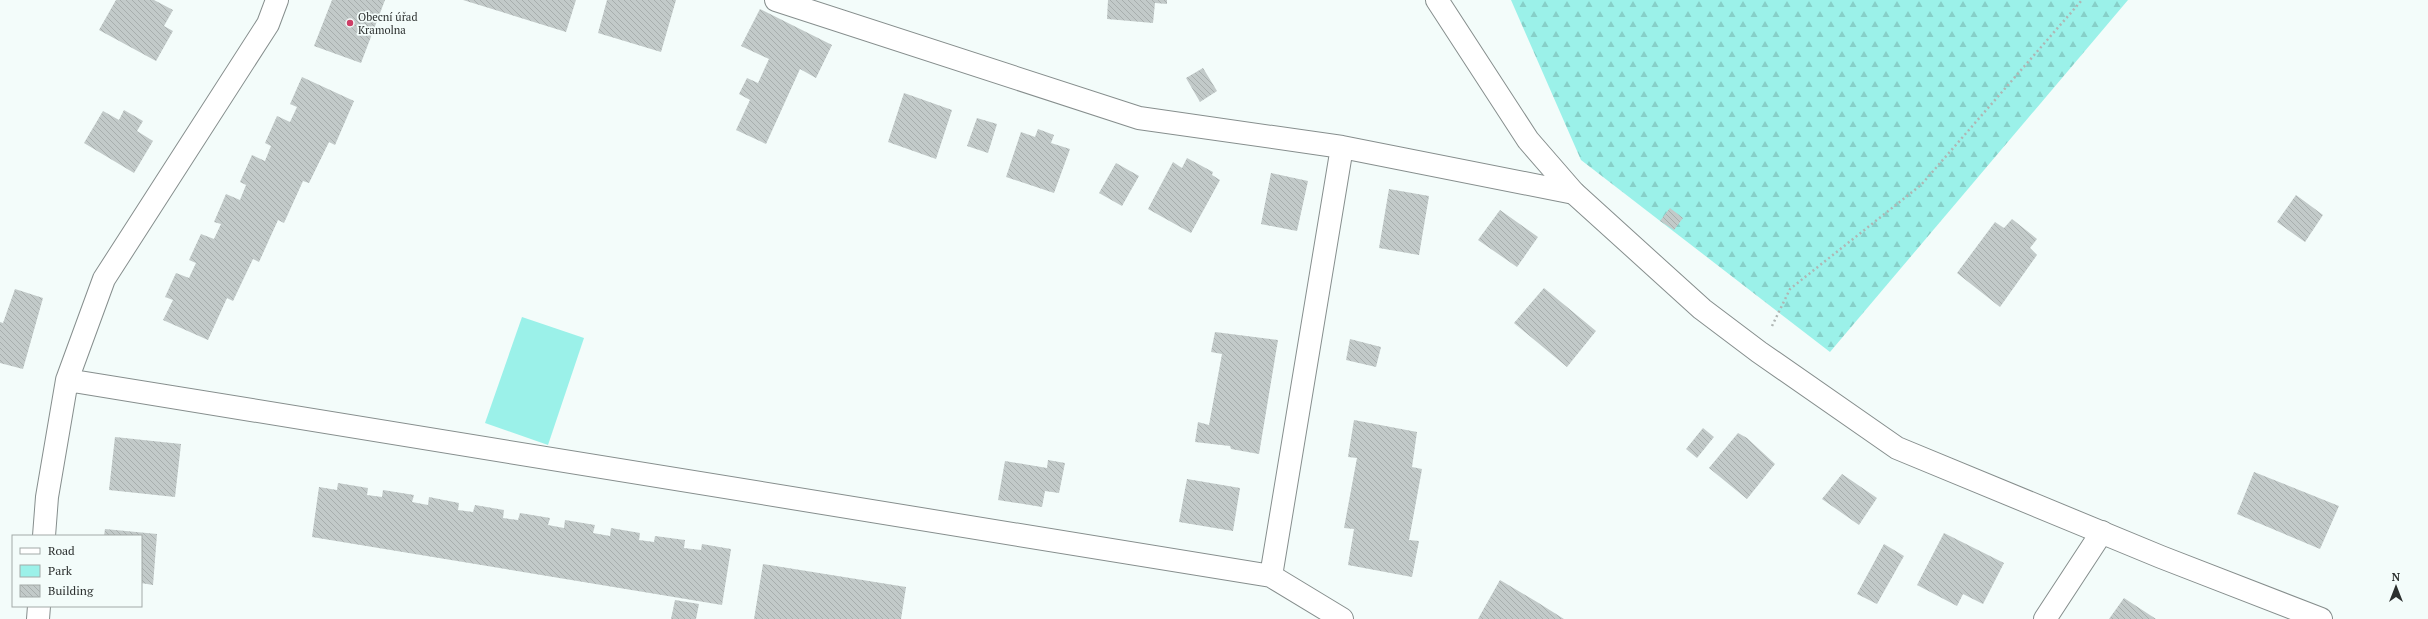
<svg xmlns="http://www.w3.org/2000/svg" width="2428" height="619" font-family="'PT Serif',serif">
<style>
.green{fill:#9bf1e9}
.forest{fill:url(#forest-firs)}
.building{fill:url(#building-back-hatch)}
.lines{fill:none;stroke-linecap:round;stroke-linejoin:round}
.street-casing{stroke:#868e8d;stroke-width:24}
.secondary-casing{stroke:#868e8d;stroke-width:24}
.path{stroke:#afb6b4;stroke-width:2.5;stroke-dasharray:2 3;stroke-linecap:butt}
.street{stroke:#fff;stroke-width:22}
.secondary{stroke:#fff;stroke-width:22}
.poi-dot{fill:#cd3e66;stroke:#f3fcfa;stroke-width:1.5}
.labels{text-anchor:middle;stroke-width:3.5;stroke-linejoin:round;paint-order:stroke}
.poi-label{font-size:11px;fill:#2b2f2e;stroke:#f3fcfa;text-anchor:start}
</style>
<defs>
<pattern id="forest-firs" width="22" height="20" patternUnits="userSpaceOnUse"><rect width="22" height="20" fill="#9bf1e9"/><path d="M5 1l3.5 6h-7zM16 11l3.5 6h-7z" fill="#86cfc8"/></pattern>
<pattern id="building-back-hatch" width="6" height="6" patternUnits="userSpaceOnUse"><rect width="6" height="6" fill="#c2cac9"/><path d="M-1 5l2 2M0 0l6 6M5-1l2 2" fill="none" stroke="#a7aead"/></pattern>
</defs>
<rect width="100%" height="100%" fill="#f3fcfa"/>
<path class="green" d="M522,317L584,338L548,445L485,423Z"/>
<path class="forest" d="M1511,0H2128L1830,352L1581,160Z"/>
<path class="building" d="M116,0H154L173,10L164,26L173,31L156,61L99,30Z
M332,0H385L361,63L314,46Z
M463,0H576L566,32Z
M607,0H676L661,52L598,33Z
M1108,0H1167V4L1155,3L1153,23L1107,19Z
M760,9L832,45L816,78L800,69L766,144L736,130L750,100L739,94L747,78L758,83L769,59L741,46Z
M1203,68L1217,91L1200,102L1186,78Z
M302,77L354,101L335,145L329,142L309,183L303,181L284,223L278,220L259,262L253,259L233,301L227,298L208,340L163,320L173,300L165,297L176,273L189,278L196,263L189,260L201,234L214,239L221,224L214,222L226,194L240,200L246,185L240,182L252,155L265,161L271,146L265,143L277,116L290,122L297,107L290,104Z
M904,93L952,110L936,159L888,142Z
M124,110L143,121L137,131L153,141L134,173L84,143L103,111L119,120Z
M977,118L997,124L988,153L967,146Z
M1038,129L1054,135L1051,143L1070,149L1054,193L1006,177L1021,132L1035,137Z
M1187,158L1213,172L1212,175L1220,180L1191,233L1148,209L1173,162L1182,168Z
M1116,163L1139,176L1122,206L1099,193Z
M1271,173L1308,181L1297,231L1261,224Z
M1389,189L1429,196L1419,255L1379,248Z
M2296,195L2323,215L2305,242L2277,222Z
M1670,208L1683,218L1674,230L1660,221Z
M1500,210L1538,237L1517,267L1478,240Z
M2012,219L2037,239L2030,248L2037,255L2000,307L1957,273L1995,222L2004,228Z
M1544,288L1596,331L1567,367L1514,323Z
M15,289L43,298L23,369L0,363V322L3,323Z
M1215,332L1278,340L1259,454L1231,449L1230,446L1195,442L1198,422L1209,425L1222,354L1211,352Z
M1350,339L1381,347L1376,367L1346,360Z
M1354,420L1417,432L1412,467L1422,469L1409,540L1419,541L1412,577L1348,565L1354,529L1344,528L1357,458L1348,457Z
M1703,428L1714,437L1697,458L1686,449Z
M1738,433L1747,438L1775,464L1747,499L1709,468Z
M115,437L181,444L175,497L109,490Z
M1048,460L1065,463L1059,493L1045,491L1042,507L998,500L1005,461L1047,468Z
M2254,472L2339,506L2320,549L2237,514Z
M1842,474L1877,498L1859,525L1822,499Z
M1187,479L1240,488L1233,531L1179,522Z
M338,483L368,488L367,495L382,497L383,490L414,495L412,502L428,505L429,497L459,503L458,510L473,512L475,505L504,510L503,518L518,520L520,513L550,518L548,525L564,528L565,520L595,525L593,533L610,536L611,528L640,533L639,540L654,542L655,536L685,540L684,548L701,550L702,544L731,549L722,605L312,537L319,487L337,490Z
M105,529L157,534L153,585L141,583V536H104Z
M1944,533L2004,563L1983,604L1963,594L1957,606L1917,585Z
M1884,544L1904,556L1877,604L1857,594Z
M763,564L906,587L901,619H754Z
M1500,580L1537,602L1564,619H1478Z
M2124,598L2156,619H2109Z
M675,600L699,604L696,619H671Z"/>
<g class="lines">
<g class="street-casing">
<path id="street" d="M776,0L1139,118L1342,147L1574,193
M67,380L1271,576L1342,619
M44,536L47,497L67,380L104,279L268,24L277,0
M1271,576L1342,147
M38,619L39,606
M2045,619L2102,532"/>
</g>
<g class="secondary-casing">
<path id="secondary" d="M1437,0L1528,140L1574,193L1702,309L1759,352L1897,448L2161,557L2321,619"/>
</g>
<path class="path" d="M1772,326L1790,289L1921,185L2082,0"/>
<use href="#street" class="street"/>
<use href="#secondary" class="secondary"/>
</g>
<circle class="poi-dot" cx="350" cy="23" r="4"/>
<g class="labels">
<g class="poi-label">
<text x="358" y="21">Obecní úřad<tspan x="358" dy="13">Kramolna</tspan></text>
</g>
</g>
<rect x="12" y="535" width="130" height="72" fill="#f3fcfa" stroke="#a3aaa8"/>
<rect x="20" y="548" width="20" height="6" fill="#ffffff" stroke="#a3aaa8"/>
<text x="48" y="555" font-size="12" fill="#2b2f2e">Road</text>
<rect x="20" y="565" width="20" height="12" fill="#9bf1e9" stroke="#a3aaa8"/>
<text x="48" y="575" font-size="12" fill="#2b2f2e">Park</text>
<rect x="20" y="585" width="20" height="12" fill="url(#building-back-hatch)" stroke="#a3aaa8"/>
<text x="48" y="595" font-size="12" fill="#2b2f2e">Building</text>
<g transform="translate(2396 587)" stroke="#f3fcfa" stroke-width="3" paint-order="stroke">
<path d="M0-3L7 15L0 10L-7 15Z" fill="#2b2f2e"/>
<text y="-6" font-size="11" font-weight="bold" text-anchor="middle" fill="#2b2f2e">N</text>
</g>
</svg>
